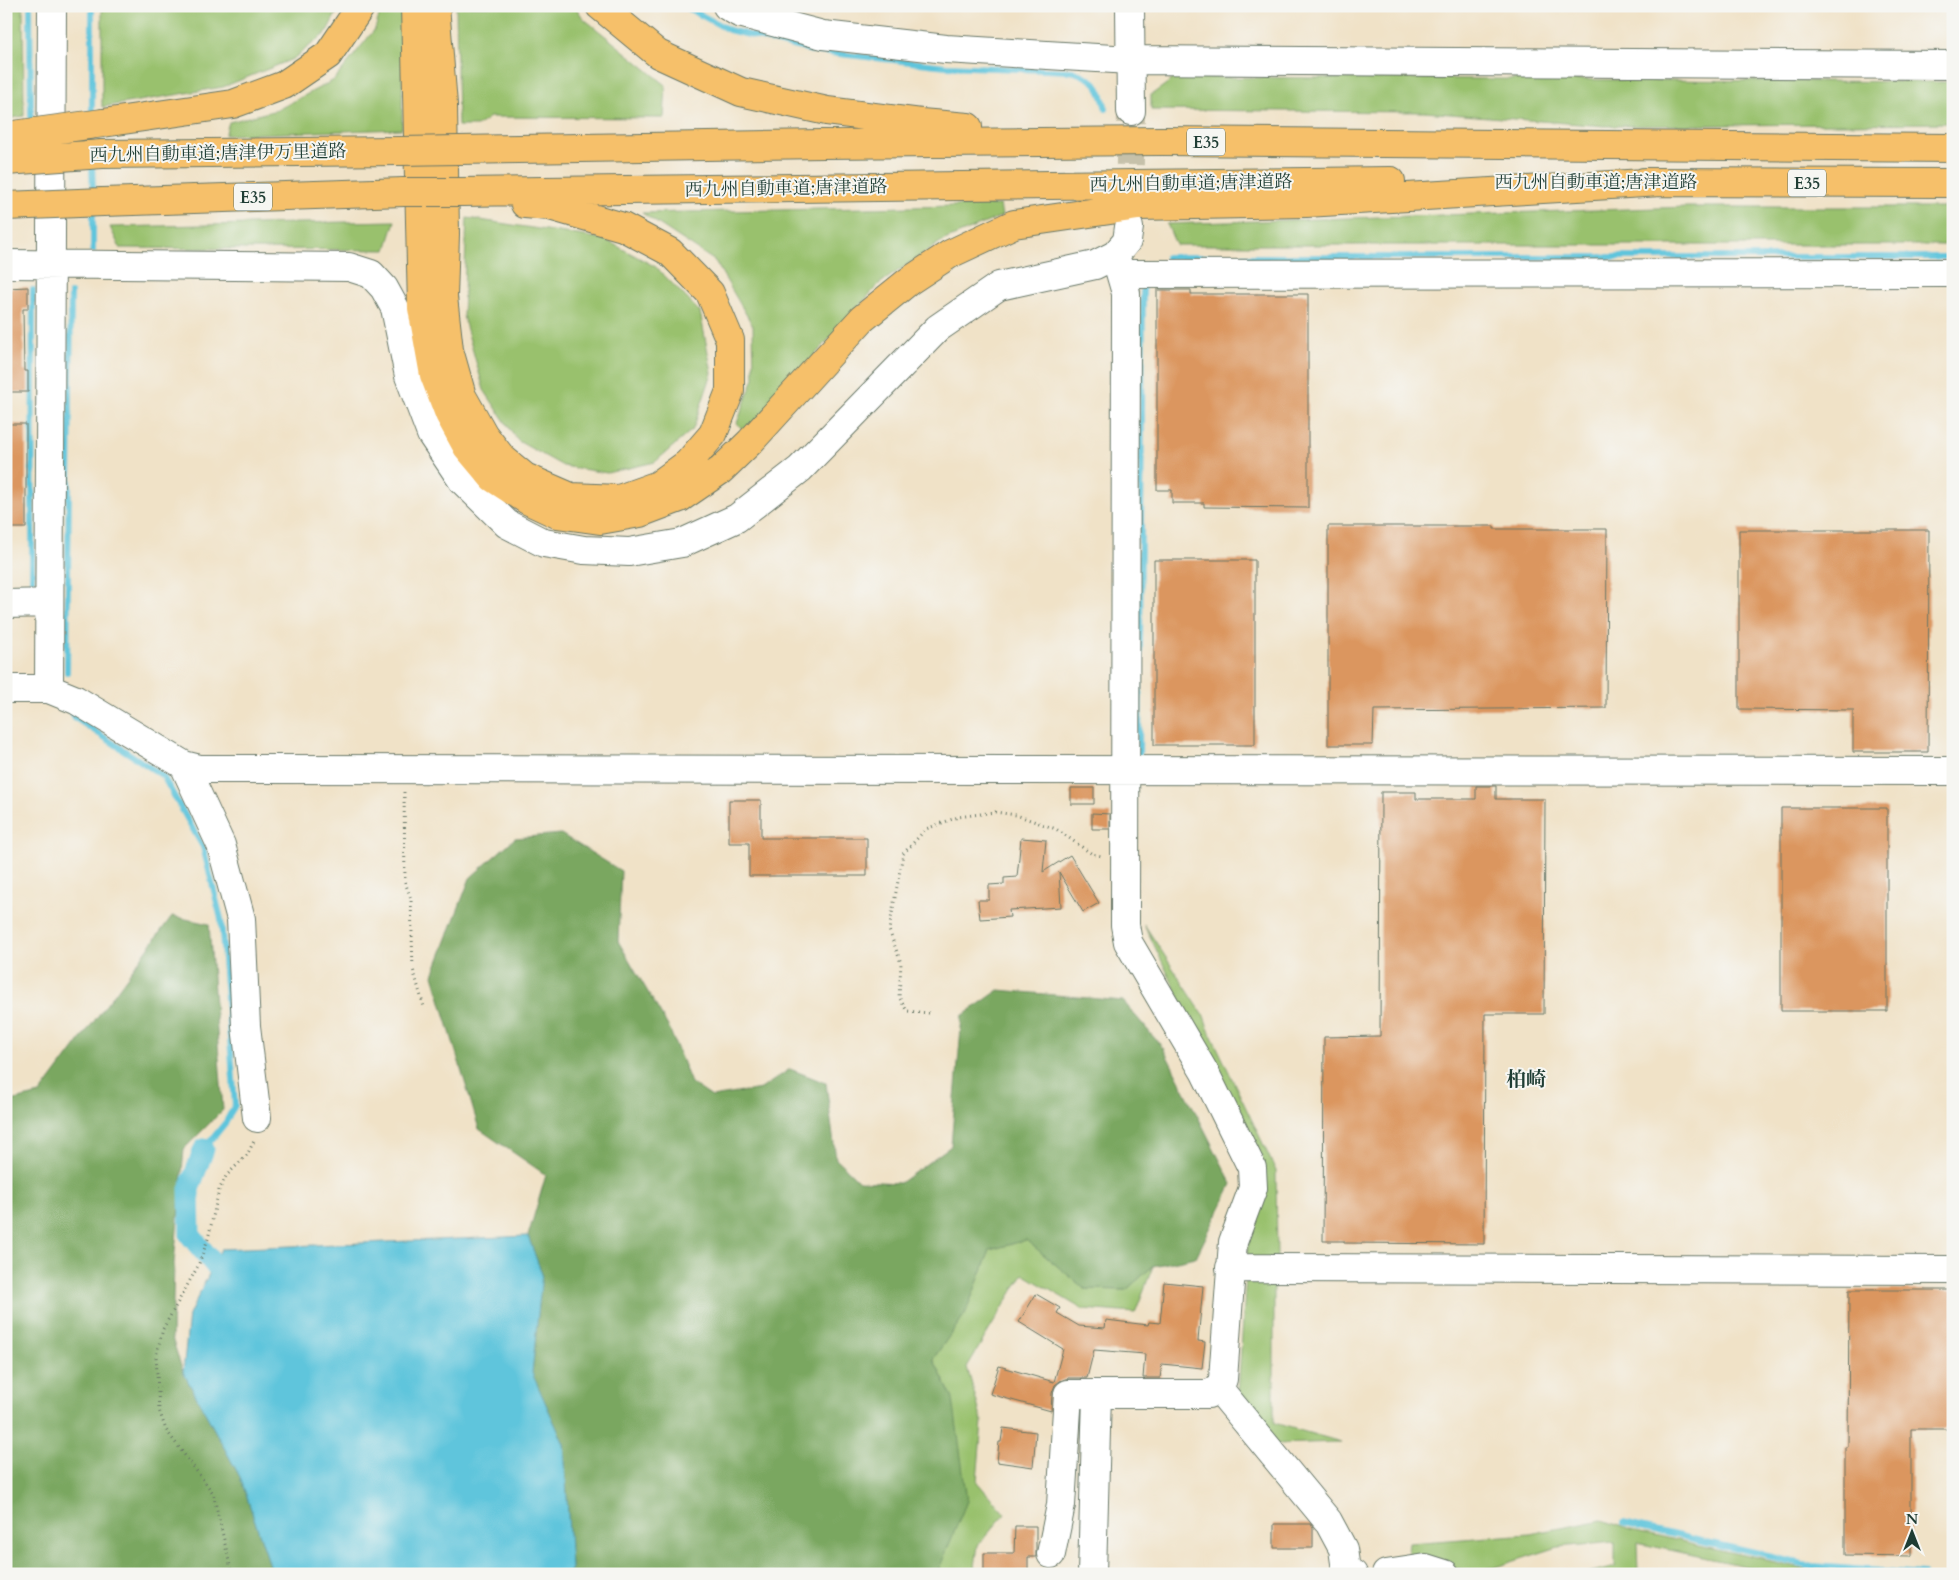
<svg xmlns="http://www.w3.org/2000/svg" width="1959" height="1580" font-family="Cardo,'Noto Serif JP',serif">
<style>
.green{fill:#99c16d;stroke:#5c7f50}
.forest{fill:#7aa760;stroke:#4c724a}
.water{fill:#5fc5dc;stroke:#3f8188}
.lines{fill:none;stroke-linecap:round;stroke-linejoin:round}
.stream{stroke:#5fc5dc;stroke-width:6}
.canal{stroke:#5fc5dc;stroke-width:21}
.building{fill:#db965f}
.minor-tunnel{stroke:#c6c1aa;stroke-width:28;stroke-dasharray:28 14;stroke-linecap:butt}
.minor-casing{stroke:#687767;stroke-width:30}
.highway-casing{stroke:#687767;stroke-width:30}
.path{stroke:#687767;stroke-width:3;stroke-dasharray:1 4;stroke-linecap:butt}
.minor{stroke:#fff;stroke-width:28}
.highway{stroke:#f6c06b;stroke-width:28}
.highway-bridge-casing{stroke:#687767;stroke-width:30;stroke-linecap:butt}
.highway-bridge{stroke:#f6c06b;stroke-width:28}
.labels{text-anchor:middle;stroke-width:4;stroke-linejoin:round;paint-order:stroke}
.shield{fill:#f6f6f2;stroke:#60746d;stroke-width:1}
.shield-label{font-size:16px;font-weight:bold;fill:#1f3d34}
.street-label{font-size:18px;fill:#1f3d34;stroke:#f6f6f2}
.quarter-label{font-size:20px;font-weight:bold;fill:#1f3d34;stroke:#f6f6f2}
</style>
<rect width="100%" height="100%" fill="#f6f6f2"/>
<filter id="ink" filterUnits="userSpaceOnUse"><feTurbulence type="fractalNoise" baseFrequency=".02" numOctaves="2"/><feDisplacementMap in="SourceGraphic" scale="10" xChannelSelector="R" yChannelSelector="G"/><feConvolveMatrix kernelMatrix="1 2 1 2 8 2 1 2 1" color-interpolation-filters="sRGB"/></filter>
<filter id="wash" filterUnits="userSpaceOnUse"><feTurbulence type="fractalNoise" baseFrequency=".0096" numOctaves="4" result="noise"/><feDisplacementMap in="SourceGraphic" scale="20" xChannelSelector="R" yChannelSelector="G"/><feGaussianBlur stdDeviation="1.12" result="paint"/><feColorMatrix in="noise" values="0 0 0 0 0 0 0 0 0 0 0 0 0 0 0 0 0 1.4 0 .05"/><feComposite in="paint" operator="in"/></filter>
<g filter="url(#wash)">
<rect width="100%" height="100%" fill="#f0e2c7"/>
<path class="green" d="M6,6H23L24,116L6,119Z
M102,6H340L326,33L293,59L223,87L102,107Z
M382,6H403L402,129L225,135L229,122L277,110L334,80L375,29Z
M456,6H575L583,18L666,85L664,118L490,117L477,126H458Z
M1176,77L1953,82V123L1605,126L1424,112L1151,110V95Z
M1000,205L1002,216L942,241L879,284L745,432L737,423L754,378L753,326L715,261L642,213Z
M1688,207H1953V245H1176L1167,224Z
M467,218L604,239L656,267L700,312L712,373L693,429L655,462L607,473L563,466L518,441L484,390L463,316Z
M395,221L386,250L120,248L110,227Z
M1144,924L1204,1016L1208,1028L1276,1171L1277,1259L1274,1280V1423L1341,1442L1276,1444L1238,1394L1248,1247L1266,1179Z
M1026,1240L1085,1289L1126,1290L1153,1266L1135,1313L1082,1309L1023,1274L967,1367L982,1421L977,1482L1005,1514L978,1545L974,1574H930L939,1569L953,1399L933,1359L965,1314L990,1250Z
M1603,1520L1631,1530L1806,1569V1574H1782L1637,1543L1638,1574H1587L1615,1567V1542L1558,1547L1477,1573L1407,1560L1409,1543L1530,1534Z"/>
<path class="forest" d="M561,834L621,871L618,941L669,1028L691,1083L712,1097L761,1089L790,1069L826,1083L836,1159L859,1181L900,1183L951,1146L962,1016L999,990L1123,1001L1163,1048L1232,1184L1196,1257L1153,1266L1126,1290L1085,1289L1026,1240L990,1250L965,1314L933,1359L953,1399L967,1501L939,1569L930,1574H568L571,1568L564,1444L532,1374L542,1274L528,1236L546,1175L479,1129L433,975L470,878L515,838Z
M172,916L209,924L223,1110L184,1149L174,1264L172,1338L183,1372L240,1477L273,1574H6V1102L40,1094Z"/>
<path class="water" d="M528,1236L542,1274L532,1373L564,1444L571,1568L568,1574H273L240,1477L183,1372L189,1315L221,1249Z"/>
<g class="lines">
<path class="stream" d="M30,6L31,119
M92,6V119
M684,6L729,30L813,51L946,66L1072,71C1097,80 1099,84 1106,109
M92,161L93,196
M93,209V250
M1167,257H1953
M32,583L33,290
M67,672L71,293
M70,708L75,718L163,776L203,847L221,919L235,1105L226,1122L204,1149
M1139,755L1143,289
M1623,1523L1812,1566L1923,1574"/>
<path class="canal" d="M204,1149L189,1189L190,1235L214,1264"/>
</g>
<g id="blocks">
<path class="building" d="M28,287V309H23L24,371H28V392H6V288Z
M1157,290H1191V294H1308V508L1204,507V503H1172V490H1157Z
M6,424H26V528H6Z
M1328,526H1494V529H1607L1606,708L1374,710L1373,745H1328Z
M1739,530H1929L1928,752H1853V710L1739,709Z
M1154,560H1255V745H1154Z
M1476,786H1496V799H1545L1544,1014H1485L1484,1244L1344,1243V1241H1323L1324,1037L1380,1036L1381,792H1416V799H1476Z
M1071,788H1094V804H1071Z
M729,800H761V838H867V876H749V843H729Z
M1781,808H1887V1011H1781Z
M1092,813L1110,814V829H1092Z
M1021,838L1046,840L1043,872L1070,855L1099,903L1083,912L1059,872L1061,907L1009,910L1010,917L980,919L978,900H989V885L1004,884V878L1017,877Z
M1164,1282L1203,1286L1198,1341L1205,1342L1202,1368L1162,1364L1160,1378H1143L1145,1354L1094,1350L1087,1378H1068L1060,1381L1055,1385L1052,1393L1051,1411L990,1394L999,1366L1054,1382L1063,1349L1019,1322L1036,1294L1060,1308L1057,1313L1079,1326L1105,1328L1106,1320L1148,1325L1149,1322L1160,1323Z
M1849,1290H1953V1429H1911V1556L1845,1555V1447H1848Z
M1003,1428L1036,1432L1033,1467L997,1462L999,1442H1001Z
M1274,1524H1311L1313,1528V1548H1274Z
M1015,1526H1036V1557H1028V1571H1017V1574H984V1553H1014Z"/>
</g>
</g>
<g filter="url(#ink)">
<use href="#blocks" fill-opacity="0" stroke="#687767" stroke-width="1"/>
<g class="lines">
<path class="minor-tunnel" d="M1129,207L1131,111"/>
<g class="minor-casing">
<path id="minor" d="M727,6L739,13L823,35L946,49L1130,60L1953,65
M1130,6L1131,111
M6,264L349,267L371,274L384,288L395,308L409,376L431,434L462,480L507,524L544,543L584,550L629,552L682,543L737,518L800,469L938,328L999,286L1095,265L1115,255L1127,241L1129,227
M1121,274L1953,273
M6,604L49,603
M6,689H49L76,700L184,765L200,769L1953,771
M49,689L52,6
M184,765L221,845L241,919L246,1026L257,1118
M1230,1268L1953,1270
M1219,1389L1328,1521L1343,1549L1346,1570L1353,1574
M1051,1554L1061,1505L1068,1394H1097
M1092,1574L1097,1394H1208L1219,1389L1223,1379L1233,1242L1253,1188L1252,1168L1205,1073L1128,942L1125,925L1126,293L1115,255
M1386,1574L1426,1568L1445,1574"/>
</g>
<g class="highway-casing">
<path id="highway" d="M415,6L422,308L434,375L449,414L467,447L493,478L527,500L557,514L600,520L640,513L680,498L721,470L750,442L862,319L909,281L950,254L1014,224L1138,206L1306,203L1661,182
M435,6L443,105L445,234L443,297L449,350L462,396L484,435L502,458L525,477L571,497L619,499L658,485L688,463L713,434L730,391V340L710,293L670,252L623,227L550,206L525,204
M600,6L658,54L741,92L827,111L921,123L968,127
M103,123L233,104L284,85L328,55L361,6
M459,150L824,144L1162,141L1953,148
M102,154L400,151
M1644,182L1953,183
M461,192L1391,181
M103,202L404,192"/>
</g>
<path class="path" d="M404,792L405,882L411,899L413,969L424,1007
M929,1013L907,1011L899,997L901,963L889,930L903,854L926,829L958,817L995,812L1016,815L1056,829L1092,854L1102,856
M232,1574L213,1493L166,1430L159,1410L156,1356L163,1329L198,1266L208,1239L219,1190L226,1176L247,1155L254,1141"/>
<use href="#minor" class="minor"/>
<use href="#highway" class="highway"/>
<g class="highway-bridge-casing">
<path id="highway-bridge" d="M6,136L103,123
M400,151L459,150
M6,161L102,154
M404,192H461
M6,206L103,202"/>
</g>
<use href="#highway-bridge" class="highway-bridge"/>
</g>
</g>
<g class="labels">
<g class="shield">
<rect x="1187" y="128.5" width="38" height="27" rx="4"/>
<rect x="1788" y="169.5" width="38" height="27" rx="4"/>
<rect x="234" y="183.5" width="38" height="27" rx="4"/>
</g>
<g class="shield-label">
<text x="1206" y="148">E35</text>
<text x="1807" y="189">E35</text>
<text x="253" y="203">E35</text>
</g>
<g class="street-label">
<text transform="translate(218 153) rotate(-1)" y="6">西九州自動車道;唐津伊万里道路</text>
<text x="1596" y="188">西九州自動車道;唐津道路</text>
<text transform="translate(1191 183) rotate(-1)" y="6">西九州自動車道;唐津道路</text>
<text transform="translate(786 188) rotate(-1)" y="6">西九州自動車道;唐津道路</text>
</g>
<g class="quarter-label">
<text x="1526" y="1086">柏崎</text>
</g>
</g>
<rect width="1959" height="1580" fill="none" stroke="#f6f6f2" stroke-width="25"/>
<g transform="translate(1912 1532)" stroke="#f6f6f2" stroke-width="4" paint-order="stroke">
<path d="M0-4L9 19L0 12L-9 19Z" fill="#1f3d34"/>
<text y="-8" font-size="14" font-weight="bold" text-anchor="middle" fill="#1f3d34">N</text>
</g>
</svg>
